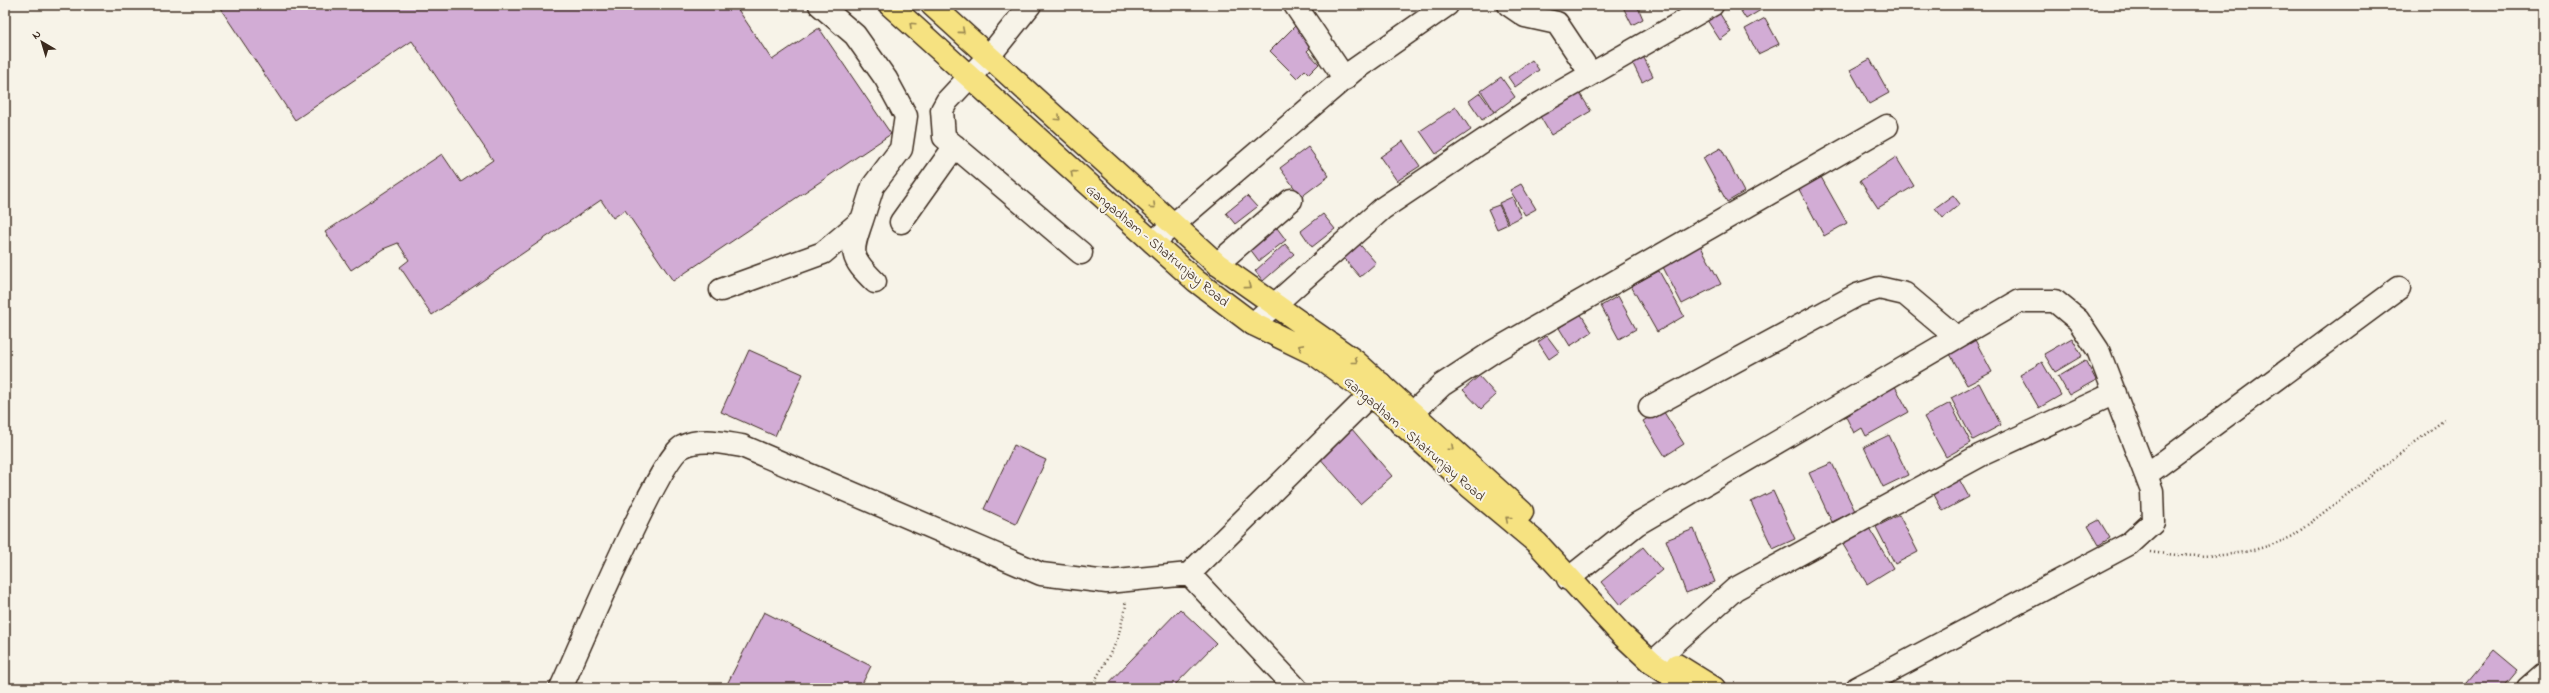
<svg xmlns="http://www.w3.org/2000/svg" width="2549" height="693" font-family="'Indie Flower',sans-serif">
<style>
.building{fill:#d2acd5;stroke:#3b2a1e}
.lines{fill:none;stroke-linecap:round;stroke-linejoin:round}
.minor-casing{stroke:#3b2a1e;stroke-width:25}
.major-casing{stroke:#3b2a1e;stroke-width:25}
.path{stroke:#3b2a1e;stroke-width:2.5;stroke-dasharray:1 3;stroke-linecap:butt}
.minor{stroke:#f7f3e8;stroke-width:22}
.major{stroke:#f6e281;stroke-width:22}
.oneway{stroke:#988650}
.labels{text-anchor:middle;stroke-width:4;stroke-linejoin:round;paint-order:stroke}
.street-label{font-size:14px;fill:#3b2a1e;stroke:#f7f3e8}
</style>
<rect width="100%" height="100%" fill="#f7f3e8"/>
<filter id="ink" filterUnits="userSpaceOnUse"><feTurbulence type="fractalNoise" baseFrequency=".025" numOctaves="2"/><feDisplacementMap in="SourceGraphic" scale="8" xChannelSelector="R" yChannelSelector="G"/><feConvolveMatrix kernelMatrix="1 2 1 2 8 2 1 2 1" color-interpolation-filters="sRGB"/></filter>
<g filter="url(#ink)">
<path class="building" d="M218,5H735L772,60L819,28L891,134L673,281L625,210L613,218L601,200L432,315L400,267L409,260L398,243L383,249L351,270L325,232L442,154L461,182L493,160L412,41L295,120Z
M1626,5H1637L1643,19L1632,25L1623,7Z
M1737,5H1762L1764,8L1746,19Z
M1717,9L1731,32L1720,40L1705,17Z
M1765,18L1779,44L1758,54L1745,29Z
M1297,24L1315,43L1307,51L1319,64L1309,74L1305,70L1297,78L1270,51Z
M1641,52L1653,76L1642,82L1630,58Z
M1870,59L1889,93L1869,104L1850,70Z
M1532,60L1539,70L1515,87L1508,77Z
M1501,77L1515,97L1495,112L1481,91Z
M1577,89L1591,111L1551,135L1538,113Z
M1480,93L1494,112L1482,120L1469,101Z
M1456,107L1471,130L1436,154L1420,131Z
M1403,141L1420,166L1397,181L1380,157Z
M1308,147L1329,176L1301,197L1280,168Z
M1721,148L1744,192L1727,202L1703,158Z
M1896,157L1914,186L1878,208L1860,181Z
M1817,170L1847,223L1824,236L1795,182Z
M1521,184L1536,209L1525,215L1510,190Z
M1953,195L1960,204L1943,218L1935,208Z
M1247,196L1257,207L1235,224L1226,213Z
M1512,197L1521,217L1509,223L1499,203Z
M1499,205L1508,224L1497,229L1488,209Z
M1323,214L1335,229L1312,247L1301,231Z
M1274,224L1286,240L1259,261L1247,245Z
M1355,239L1376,263L1360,277L1339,253Z
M1285,244L1294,254L1263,281L1255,271Z
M1700,245L1721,284L1682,304L1662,265Z
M1659,271L1684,316L1657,332L1631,286Z
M1618,296L1636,329L1619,339L1601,306Z
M1580,313L1592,332L1570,346L1559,328Z
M1547,336L1559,352L1549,359L1538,342Z
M1974,338L1992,372L1967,385L1949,352Z
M2072,338L2082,356L2055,372L2044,354Z
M749,350L803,374L775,436L721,412Z
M2085,360L2096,380L2069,395L2058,376Z
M2042,362L2061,395L2039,408L2020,375Z
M1479,376L1496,395L1481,409L1463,390Z
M1890,377L1909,412L1866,436L1862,428L1854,433L1844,413Z
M1979,383L2001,425L1973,440L1951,398Z
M1950,403L1971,443L1946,457L1924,417Z
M1662,409L1684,444L1665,456L1643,421Z
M1351,428L1392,476L1360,504L1318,456Z
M1889,435L1908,475L1883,487L1864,447Z
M1014,445L1046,460L1016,524L984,509Z
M1832,463L1855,511L1832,522L1809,473Z
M1959,479L1969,497L1943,511L1933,493Z
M1773,491L1795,539L1773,549L1751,502Z
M1899,515L1918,552L1895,564L1876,527Z
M2099,520L2110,538L2099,545L2088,526Z
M1866,523L1893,568L1867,584L1839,538Z
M1694,529L1715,582L1686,593L1666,540Z
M1643,547L1662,570L1620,605L1601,582Z
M1180,609L1216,643L1172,688H1104Z
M764,612L871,666L860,688H725Z
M2494,650L2518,670L2503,688H2462Z"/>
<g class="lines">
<g class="minor-casing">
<path id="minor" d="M1030,5L990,55L947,101L942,110L944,137L1081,253
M1295,5L1345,79
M1509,5L1525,16L1557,23L1591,74
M862,220C850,254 850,257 875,282
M901,222L955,146
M1153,242L1354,70L1447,5
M1217,264L1291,200
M721,290L823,253L862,220L873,186L901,149L906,116L886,79L855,35L820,5
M1253,324L1383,208L1534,107L1712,5
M1650,407L1857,295L1879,288L1905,294L1956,337
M1401,424L1442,385L1494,351L1887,126
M2146,475L2399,288
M1568,579L1637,524L2019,301H2055L2078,320L2098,350L2152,491L2153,522L2129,544L1857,688
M1652,663L1735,589L1981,455L2115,393
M561,688C578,651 658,460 682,447C700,437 723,443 742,446L1041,574L1107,582L1189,574
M1296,688L1189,574L1381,384
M2528,688L2544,674"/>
</g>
<g class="major-casing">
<path id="major" d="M890,5L1196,281L1253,324L1313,353L1371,395L1469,486L1537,543L1621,634L1652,663L1689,688
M932,5L1217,264L1355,361L1522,512
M1677,665L1714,688"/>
</g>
<path class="path" d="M2150,552C2202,559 2246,558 2293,536L2444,420
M1091,688L1117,641L1126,606L1125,600"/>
<use href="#minor" class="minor"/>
<use href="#major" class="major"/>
</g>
<defs><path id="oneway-chevron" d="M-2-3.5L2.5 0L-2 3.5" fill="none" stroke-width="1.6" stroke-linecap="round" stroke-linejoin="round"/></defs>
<g class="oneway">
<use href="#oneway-chevron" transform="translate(912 25) rotate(-137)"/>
<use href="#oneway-chevron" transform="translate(962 31) rotate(41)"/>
<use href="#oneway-chevron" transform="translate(1058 118) rotate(43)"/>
<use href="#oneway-chevron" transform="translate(1073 173) rotate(-138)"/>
<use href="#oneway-chevron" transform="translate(1153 206) rotate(43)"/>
<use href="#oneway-chevron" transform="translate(1248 286) rotate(36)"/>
<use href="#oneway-chevron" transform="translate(1301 347) rotate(-154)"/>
<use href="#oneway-chevron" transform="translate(1355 361) rotate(38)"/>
<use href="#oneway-chevron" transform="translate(1451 448) rotate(42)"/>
<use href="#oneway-chevron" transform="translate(1508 519) rotate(-140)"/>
</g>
</g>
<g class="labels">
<g class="street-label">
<text transform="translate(1158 245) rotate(40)" y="5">Gangadham - Shatrunjay Road</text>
<text transform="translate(1415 438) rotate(41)" y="5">Gangadham - Shatrunjay Road</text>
</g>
</g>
<rect width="2549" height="693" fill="none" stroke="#f7f3e8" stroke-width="20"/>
<rect x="10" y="10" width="2529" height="673" fill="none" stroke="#3b2a1e" stroke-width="1.5" filter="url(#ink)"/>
<g transform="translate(42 42) rotate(322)" stroke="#f7f3e8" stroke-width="3" paint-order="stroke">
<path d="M0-3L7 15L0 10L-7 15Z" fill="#3b2a1e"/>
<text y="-6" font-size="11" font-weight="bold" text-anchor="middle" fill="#3b2a1e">N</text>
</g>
</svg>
